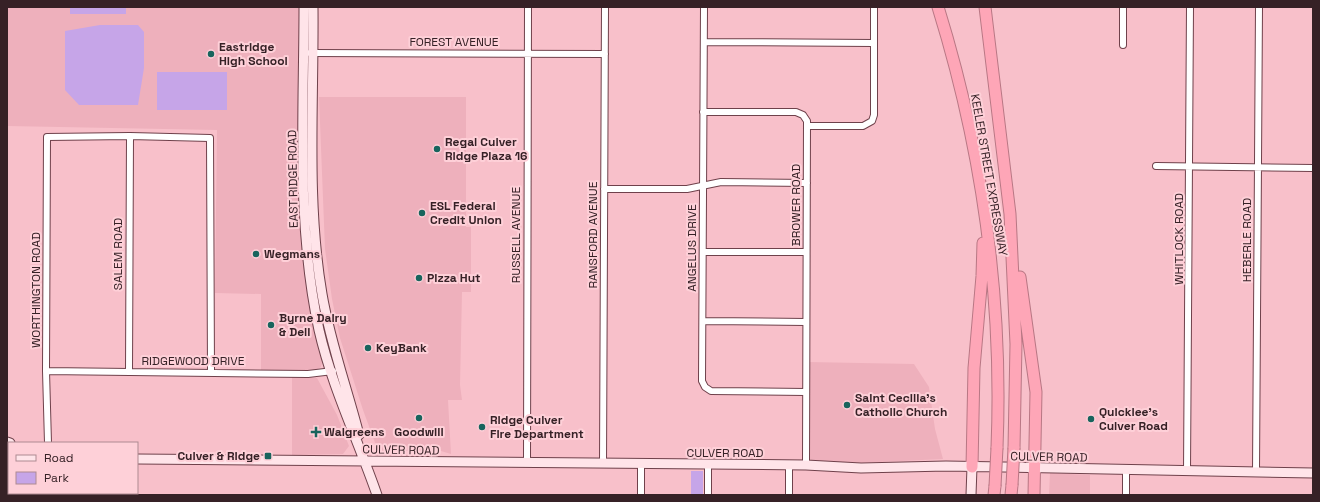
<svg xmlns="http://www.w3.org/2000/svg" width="1320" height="502" font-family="'Space Grotesk',sans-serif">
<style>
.built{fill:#eeb0bc}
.green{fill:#c6a5e8}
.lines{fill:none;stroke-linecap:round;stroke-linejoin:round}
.minor-casing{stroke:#6f414b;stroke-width:8}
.secondary-casing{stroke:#6f414b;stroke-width:11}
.motorway-casing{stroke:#b87784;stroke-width:13}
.minor{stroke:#fff;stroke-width:6}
.secondary{stroke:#ffe4e9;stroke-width:9}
.motorway{stroke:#fea6b7;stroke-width:11}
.motorway-bridge-casing{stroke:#b87784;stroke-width:13;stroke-linecap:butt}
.motorway-bridge{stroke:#fea6b7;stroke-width:11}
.poi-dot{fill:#18645d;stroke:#fed0d8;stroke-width:1.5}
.labels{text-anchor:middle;stroke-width:4;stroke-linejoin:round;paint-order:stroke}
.street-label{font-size:12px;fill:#362126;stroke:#fed0d8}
.poi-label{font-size:12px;font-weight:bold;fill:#362126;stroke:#fed0d8;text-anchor:start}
</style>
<rect width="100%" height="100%" fill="#f8c0ca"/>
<path class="built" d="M7,7H300L301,196L323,359L321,367L316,370L261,371V294L215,293L217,130L7,126Z
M319,97H466V227H471V292H462L460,385L462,400H448L451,454L441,451H382L377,448L363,410L340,338L332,299L325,249Z
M808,362L914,364L929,387L935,429L943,459L859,463L812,461L808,457Z
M292,377L317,378L337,415L349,446L343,454L292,455Z
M1050,473L1090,475V495H1049Z"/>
<path class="green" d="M70,7H126V14H70Z
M100,25H138L144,32V68L138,105H79L65,90V31Z
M157,72H227V110H157Z
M691,471H703V495H691Z"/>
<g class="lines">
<g class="minor-casing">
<path id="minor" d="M704,7L702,381L705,387L711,391L806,392
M1123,7V45
M704,42L874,43
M310,53L605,54
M703,112H796L803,115L807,121L806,465
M807,126H863L872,121L874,115V7
M1156,166L1313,168
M604,189H687L721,182L807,183
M703,252H806
M703,321L806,322
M46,371L308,374L333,371
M129,372L130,136
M48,443L46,371L47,137L130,136L210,138L211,372
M527,463L528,7
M603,464L605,7
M641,464V495
M789,465V495
M1126,471V495
M1187,472L1190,7
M1256,472L1259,7
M41,495V493
M708,495V465"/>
</g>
<g class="secondary-casing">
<path id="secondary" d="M304,7C304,114 296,224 319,330C332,387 358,440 377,495
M313,7C314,101 306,201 322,294C330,342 347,388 359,435
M7,442L10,443
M137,459L806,465L861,468L946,466L1313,473
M971,495L972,467"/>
</g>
<g class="motorway-casing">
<path id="motorway" d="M938,7C982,149 1003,299 997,448
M985,7L1010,214L1016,344L1014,448
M1020,277L1036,392L1034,495
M972,467L974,368L982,276L983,243
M994,495L995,486
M1011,495L1012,485"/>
</g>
<use href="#minor" class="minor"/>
<use href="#secondary" class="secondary"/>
<use href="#motorway" class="motorway"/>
<g class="motorway-bridge-casing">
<path id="motorway-bridge" d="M1012,485L1014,448
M995,486L997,448"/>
</g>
<use href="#motorway-bridge" class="motorway-bridge"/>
</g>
<g class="poi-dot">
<circle cx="211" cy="54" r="4"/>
<circle cx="437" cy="149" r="4"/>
<circle cx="422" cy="213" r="4"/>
<circle cx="256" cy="254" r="4"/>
<circle cx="419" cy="278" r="4"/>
<circle cx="271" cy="325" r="4"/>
<circle cx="368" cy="348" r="4"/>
<circle cx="847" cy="405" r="4"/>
<circle cx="419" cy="418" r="4"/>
<circle cx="1091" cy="419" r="4"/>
<circle cx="482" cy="427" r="4"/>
<path d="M314 426h4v4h4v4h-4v4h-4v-4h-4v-4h4z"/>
<rect x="264" y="452" width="8" height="8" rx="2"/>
</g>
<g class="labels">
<g class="street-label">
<text x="454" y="46">FOREST AVENUE</text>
<text transform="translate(989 175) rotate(80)" y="4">KEELER STREET EXPRESSWAY</text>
<text transform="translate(293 179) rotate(-91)" y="4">EAST RIDGE ROAD</text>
<text transform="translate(796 205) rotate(-90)" y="4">BROWER ROAD</text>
<text transform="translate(516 235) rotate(-90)" y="4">RUSSELL AVENUE</text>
<text transform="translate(593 235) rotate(-90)" y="4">RANSFORD AVENUE</text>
<text transform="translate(1179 239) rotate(-90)" y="4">WHITLOCK ROAD</text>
<text transform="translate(1247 240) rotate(-90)" y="4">HEBERLE ROAD</text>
<text transform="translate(692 248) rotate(-90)" y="4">ANGELUS DRIVE</text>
<text transform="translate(118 254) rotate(-90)" y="4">SALEM ROAD</text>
<text transform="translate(36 290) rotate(-90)" y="4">WORTHINGTON ROAD</text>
<text x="193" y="365">RIDGEWOOD DRIVE</text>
<text transform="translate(401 450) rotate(1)" y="4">CULVER ROAD</text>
<text x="725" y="457">CULVER ROAD</text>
<text transform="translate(1049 457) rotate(1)" y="4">CULVER ROAD</text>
</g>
<g class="poi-label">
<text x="219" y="51">Eastridge<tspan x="219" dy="14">High School</tspan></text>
<text x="445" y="146">Regal Culver<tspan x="445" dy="14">Ridge Plaza 16</tspan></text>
<text x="430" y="210">ESL Federal<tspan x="430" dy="14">Credit Union</tspan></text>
<text x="264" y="258">Wegmans</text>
<text x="427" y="282">Pizza Hut</text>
<text x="279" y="322">Byrne Dairy<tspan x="279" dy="14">&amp; Deli</tspan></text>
<text x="376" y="352">KeyBank</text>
<text x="855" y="402">Saint Cecilia's<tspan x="855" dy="14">Catholic Church</tspan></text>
<text x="1099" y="416">Quicklee's<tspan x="1099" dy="14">Culver Road</tspan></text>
<text x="490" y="424">Ridge Culver<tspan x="490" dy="14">Fire Department</tspan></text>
<text x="324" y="436">Walgreens</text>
<text x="419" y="436" text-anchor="middle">Goodwill</text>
<text x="260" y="460" text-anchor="end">Culver &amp; Ridge</text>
</g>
</g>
<rect width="1320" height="502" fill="none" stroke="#362126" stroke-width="16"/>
<rect x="8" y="442" width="130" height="52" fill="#fed0d8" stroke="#ae8a91"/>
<rect x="16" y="455" width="20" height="6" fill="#ffe4e9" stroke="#ae8a91"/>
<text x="44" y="462" font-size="12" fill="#362126">Road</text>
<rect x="16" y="472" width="20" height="12" fill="#c6a5e8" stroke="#ae8a91"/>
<text x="44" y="482" font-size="12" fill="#362126">Park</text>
</svg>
